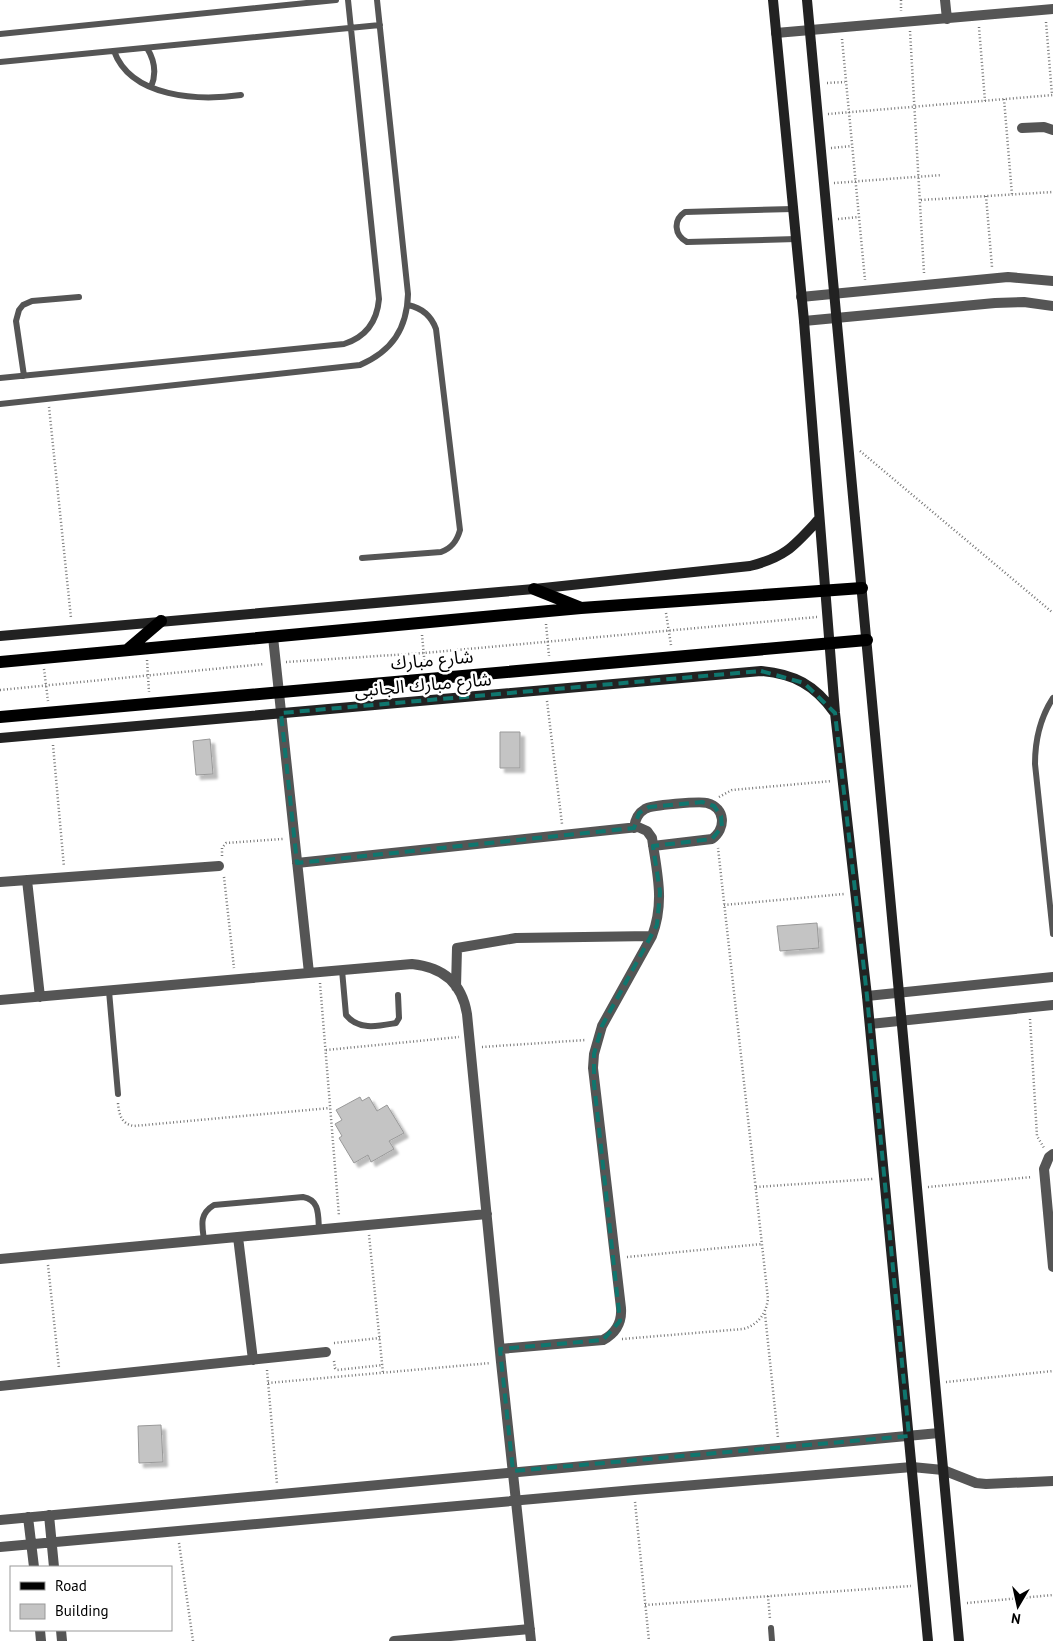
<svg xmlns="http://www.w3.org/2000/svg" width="1053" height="1641" font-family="'PT Sans','Noto Sans Arabic',sans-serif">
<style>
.building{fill:#c4c4c4;stroke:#999;filter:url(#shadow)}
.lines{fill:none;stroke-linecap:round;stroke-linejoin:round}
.path{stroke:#777;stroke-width:2.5;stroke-dasharray:1 2.5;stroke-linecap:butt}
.service{stroke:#555;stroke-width:6}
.minor{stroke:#555;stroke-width:10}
.tertiary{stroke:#555;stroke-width:10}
.secondary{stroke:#222;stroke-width:10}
.primary{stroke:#000;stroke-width:12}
.marked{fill:none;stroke:#0f766e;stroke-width:4;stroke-dasharray:10 6;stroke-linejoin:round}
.labels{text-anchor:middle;stroke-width:5;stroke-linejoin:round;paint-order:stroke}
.street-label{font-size:18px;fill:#000;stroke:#fff}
</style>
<defs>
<filter id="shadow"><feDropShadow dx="4.5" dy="4.5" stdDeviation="1" flood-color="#0004"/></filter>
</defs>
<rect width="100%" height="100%" fill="#fff"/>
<path class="building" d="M500,732H520V768H500Z
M210,739L213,774L196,775L193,741Z
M817,923L819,948L780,951L777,926Z
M360,1097L362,1101L369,1097L377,1111L387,1105L404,1133L389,1141L394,1149L371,1162L368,1155L354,1163L339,1138L342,1136L335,1124L342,1120L336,1110Z
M161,1425L163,1462L139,1463L138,1426Z"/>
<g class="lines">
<path class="path" d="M901,0V11
M1046,22L1052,95
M979,27L985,101
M910,31L924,273
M842,39L865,280
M827,83L845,82
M1004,99L1012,195
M828,114L1053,95
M831,148L852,146
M834,183L942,175
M986,196L992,267
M921,200L1053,192
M838,219L859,217
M49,407L71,618
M860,451L1053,613
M666,613L671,645
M546,624L549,656
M422,635L425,667
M147,660L149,692
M286,662L424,653L817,617
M44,669L48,701
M0,690L264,664
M547,701L562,824
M53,745L64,867
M719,797L732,790L832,781
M222,856V848L226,843L283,839
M224,877L234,968
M724,905L844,894
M320,983L339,1216
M1030,1019L1037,1136L1044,1148
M482,1047L586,1040
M326,1050L459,1037
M118,1103C119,1114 121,1124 134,1126L330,1108
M756,1187L873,1179
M928,1187L1032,1177
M369,1235L383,1373
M627,1257L762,1244
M48,1265L59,1368
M765,1314L778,1438
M622,1339L743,1329C758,1325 766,1314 768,1299L718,848
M334,1343L380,1338
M334,1361L335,1368L337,1370L383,1365
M267,1370L277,1484
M946,1382L1053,1371
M268,1383L491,1363
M635,1502L649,1641
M179,1543L193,1641
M768,1596L770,1619
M967,1603L1053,1595
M645,1605L911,1586"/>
<path class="service" d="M0,34L336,0
M147,48C155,61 157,73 151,87
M114,51C131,98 199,101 241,95
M0,62L380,25
M793,209L685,212C673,220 674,235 687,242L796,239
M24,376L16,321L19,310L23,305L32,301L79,297
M0,378L344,344C366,337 377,322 379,299L348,0
M0,404L360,365C392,351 407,329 408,294L377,0
M362,558L441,552C452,548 457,541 460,530L436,329C431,315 422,308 408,305
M1053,698C1040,718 1035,740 1035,764L1053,934
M342,970L346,1015C359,1031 379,1026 396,1023L399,1018L398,995
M109,991L118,1094
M204,1240C202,1225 199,1214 214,1205L303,1197C320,1200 318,1215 319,1230
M771,1628L772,1641"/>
<path class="minor" d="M945,0L947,19
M776,33L1053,9
M1022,128L1044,127L1053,130
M273,637L309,973
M634,828C635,819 638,813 645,809C651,805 700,801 707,803C726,808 726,829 712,839L653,846
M297,863L638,827L647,831L652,838C657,873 665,902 652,936L602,1026L594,1054L593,1068L621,1308C622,1322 616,1333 603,1340L500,1349
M27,880L40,997
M0,882L219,866
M456,987L457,948L516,938L652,936
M0,1000L412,964C443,967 462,983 467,1014L501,1362L531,1641
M1053,1154L1049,1157L1044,1169L1053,1267
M238,1237L253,1360
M0,1259L487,1214
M0,1386L326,1352
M943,1470L976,1483L986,1484L1053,1481
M394,1641L530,1629"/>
<path class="tertiary" d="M801,297L1008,277L1053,281
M804,321L995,303L1024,302L1053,306
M867,996L1053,977
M870,1024L1053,1005
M49,1515L54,1567
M28,1517L34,1567
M0,1520L939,1433
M0,1547L634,1490L912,1467L943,1470
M40,1630L41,1641
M61,1630L62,1641"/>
<path class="secondary" d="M773,0L804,321L835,713L867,996L928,1641
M807,0L959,1641
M0,636L534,589L750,566C786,557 794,546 819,519
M0,738L761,671C794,674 815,685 834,712"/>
<path class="primary" d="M534,589L579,607
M127,650L161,621
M0,662L581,608L862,588
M0,717L867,640"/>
</g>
<path class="marked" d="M761,671L804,683L835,713L867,996L909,1436L513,1471L500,1349L603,1340L620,1321L594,1083V1054L602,1026L657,925L660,892L653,846L712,839L722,827L721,816L714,806L702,802L649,807L639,813L634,828L297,863L281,713Z"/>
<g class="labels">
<g class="street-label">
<text transform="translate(432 660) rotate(-5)" y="6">شارع مبارك</text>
<text transform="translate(423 685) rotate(-5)" y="6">شارع مبارك الجانبى</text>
</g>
</g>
<rect x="10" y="1566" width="162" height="65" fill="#ffffff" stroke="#999999"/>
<rect x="20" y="1582" width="25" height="8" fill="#000000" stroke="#999999"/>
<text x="55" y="1591" font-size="15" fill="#000000">Road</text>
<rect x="20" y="1604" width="25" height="15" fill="#c4c4c4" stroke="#999999"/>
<text x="55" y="1616" font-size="15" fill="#000000">Building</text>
<g transform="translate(1018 1606) rotate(189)" stroke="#ffffff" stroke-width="4" paint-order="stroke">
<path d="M0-4L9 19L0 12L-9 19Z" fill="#000000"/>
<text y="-8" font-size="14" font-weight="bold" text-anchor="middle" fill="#000000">N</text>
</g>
</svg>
